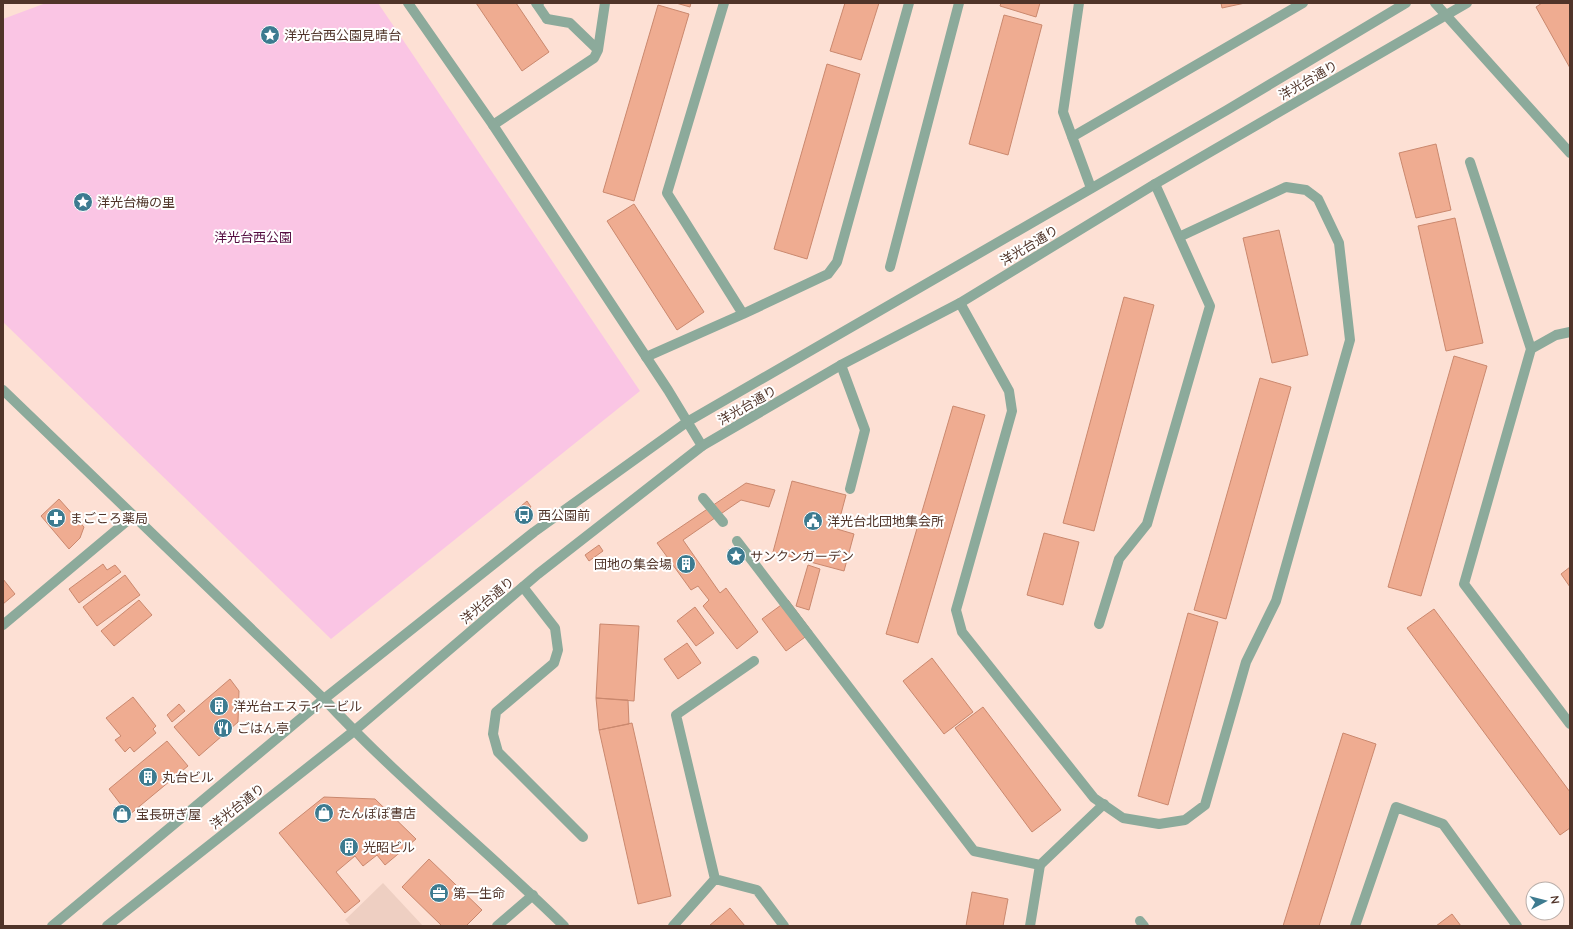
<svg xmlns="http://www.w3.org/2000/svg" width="1573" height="929" font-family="Lato,'Noto Sans JP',sans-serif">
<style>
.built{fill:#eecfc2}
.green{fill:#fac5e4}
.building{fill:#efac91;stroke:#ca886e}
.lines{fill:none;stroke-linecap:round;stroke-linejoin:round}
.service{stroke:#8caa9b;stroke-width:10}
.pedestrian{stroke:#8caa9b;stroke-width:10}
.minor{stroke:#8caa9b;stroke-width:10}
.tertiary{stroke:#8caa9b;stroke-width:10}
.labels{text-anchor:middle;stroke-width:4;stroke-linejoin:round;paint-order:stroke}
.poi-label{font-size:13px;fill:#503429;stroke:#fff;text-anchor:start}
.street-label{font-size:13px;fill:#503429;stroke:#fff}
.park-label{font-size:13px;fill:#540c40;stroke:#fff}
</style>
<rect width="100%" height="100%" fill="#fde0d4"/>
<path class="built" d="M383,883L423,926H351L345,920Z"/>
<path class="green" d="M46,3H378L640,391L331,639L3,322V19Z"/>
<path class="building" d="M476,3H516L549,52L522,71Z
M676,3H691L690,7Z
M845,3H879L861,60L830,51Z
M1001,3H1040L1036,17L1000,6Z
M1221,3H1245L1222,8Z
M1542,3H1570V68L1536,7Z
M658,5L689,14L634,201L603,192Z
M1004,15L1042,25L1008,155L969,144Z
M827,64L860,74L807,259L774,249Z
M1436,144L1451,210L1416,218L1399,153Z
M634,204L704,312L677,330L607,221Z
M1455,218L1483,343L1446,351L1418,226Z
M1279,230L1308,355L1272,363L1243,238Z
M1124,297L1154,305L1094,531L1063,523Z
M1454,356L1487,366L1421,596L1388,587Z
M1260,378L1291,387L1226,619L1194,610Z
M953,406L985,415L918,643L886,634Z
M792,481L846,495L837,529L854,534L844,571L773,552Z
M746,483L775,490L769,507L741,500L683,540L720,593L726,588L758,632L737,649L703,606L709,600L698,586L691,590L657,543Z
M59,499L84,527L80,538L69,549L41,516Z
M527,501L531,507L518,517L514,512Z
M1044,533L1079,542L1063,605L1027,595Z
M599,545L603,551L589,561L585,555Z
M103,564L107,570L115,565L121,572L79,603L69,589Z
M808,565L820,569L809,610L796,606Z
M1570,567V587L1561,574Z
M125,575L140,595L97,626L83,607Z
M3,579L15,594L3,604Z
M139,600L152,615L114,646L101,631Z
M788,600L812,632L786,651L762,619Z
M695,607L714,633L696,646L677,621Z
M1434,609L1570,792V828L1560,835L1407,628Z
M1188,613L1218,622L1168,805L1138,796Z
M600,624L639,626L634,701L596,698Z
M687,643L701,663L678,679L664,659Z
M932,658L973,712L944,734L903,681Z
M230,679L239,691L238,722L199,756L174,727Z
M133,697L156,726L153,729L156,733L134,752L130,747L125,752L115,740L121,736L106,718Z
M596,698L628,700L629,724L599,730Z
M179,704L185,711L172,722L167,715Z
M983,707L1061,810L1032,832L955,728Z
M632,723L671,896L638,904L599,730Z
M1343,733L1376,744L1319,926H1283Z
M167,741L188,766L129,815L109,789Z
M324,797L375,799L416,839L385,865L377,855L363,866L355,856L336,872L360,901L345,913L279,833Z
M429,859L482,910L466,926H442L402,887Z
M972,892L1008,899L1003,926H966Z
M730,908L745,926H709Z
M1452,914L1461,926H1436Z"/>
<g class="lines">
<path class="service" d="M536,3L547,19
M724,3L667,193L743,314
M1079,3L1063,112L1091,188
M1072,137L1303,3
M1470,162L1531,349L1464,584L1570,724
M960,303L1009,391L1012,411L956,610L962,632L1094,798L1123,818L1159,824L1185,820L1205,805L1246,662L1276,601L1350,340L1339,243L1318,199L1306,190L1286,187L1179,237
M1531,349L1556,335L1570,332
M646,357L743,314L828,274L837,262L909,3
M841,365L865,430L850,489
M523,587L555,628L558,650L554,663L496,712L493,734L498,752L583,837
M1099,624L1119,559L1147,524L1210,306L1155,184
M715,879L757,890L784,926
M1140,921L1144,926
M673,926L715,879L676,715L754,661
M1030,926L1040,865
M1355,926L1396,807L1443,824L1517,926"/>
<path class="pedestrian" d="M537,4L539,3
M547,19L570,23L598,50
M493,125L594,58L598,50L605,3
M890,267L959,3
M703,498L723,522
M737,541L974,851L1040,865L1104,804"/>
<path class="minor" d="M408,3L493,125L668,390L702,446
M3,625L133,516
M497,926L533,895"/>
<path class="tertiary" d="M1435,3L1570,153
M3,390L324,699C399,780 486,849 564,926
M52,926L324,699L534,532L687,422L1227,110L1406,3
M107,926L354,731L538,574L702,446L841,365L960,303L1155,184L1467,3"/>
</g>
<defs>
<g id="sight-disc" transform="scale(1)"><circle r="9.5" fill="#3d7b90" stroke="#fff"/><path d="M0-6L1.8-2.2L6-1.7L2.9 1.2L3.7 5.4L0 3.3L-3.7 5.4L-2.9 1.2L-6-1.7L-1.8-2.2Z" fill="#fff"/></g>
<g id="bus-disc" transform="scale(1)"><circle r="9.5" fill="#3d7b90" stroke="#fff"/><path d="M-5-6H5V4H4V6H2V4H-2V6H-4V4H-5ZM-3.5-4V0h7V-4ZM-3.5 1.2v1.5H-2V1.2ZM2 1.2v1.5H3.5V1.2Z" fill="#fff"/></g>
<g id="pharmacy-disc" transform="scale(1)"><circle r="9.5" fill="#3d7b90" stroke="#fff"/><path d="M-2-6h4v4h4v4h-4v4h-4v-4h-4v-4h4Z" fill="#fff"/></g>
<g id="civic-disc" transform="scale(1)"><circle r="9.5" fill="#3d7b90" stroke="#fff"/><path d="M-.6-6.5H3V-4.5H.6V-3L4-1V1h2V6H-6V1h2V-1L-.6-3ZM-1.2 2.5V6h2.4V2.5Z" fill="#fff"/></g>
<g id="building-disc" transform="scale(1)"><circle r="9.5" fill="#3d7b90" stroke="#fff"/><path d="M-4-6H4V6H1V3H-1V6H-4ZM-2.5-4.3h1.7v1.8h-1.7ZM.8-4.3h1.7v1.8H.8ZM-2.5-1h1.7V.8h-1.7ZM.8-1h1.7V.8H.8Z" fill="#fff"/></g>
<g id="restaurant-disc" transform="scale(1)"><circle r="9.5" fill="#3d7b90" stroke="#fff"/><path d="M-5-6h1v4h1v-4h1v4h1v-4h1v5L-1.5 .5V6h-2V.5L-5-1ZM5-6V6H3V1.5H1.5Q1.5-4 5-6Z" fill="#fff"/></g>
<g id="shop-disc" transform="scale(1)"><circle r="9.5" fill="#3d7b90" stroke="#fff"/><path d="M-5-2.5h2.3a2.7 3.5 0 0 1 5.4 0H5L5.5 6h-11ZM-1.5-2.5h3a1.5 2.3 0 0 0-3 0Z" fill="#fff"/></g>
<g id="office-disc" transform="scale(1)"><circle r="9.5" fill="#3d7b90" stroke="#fff"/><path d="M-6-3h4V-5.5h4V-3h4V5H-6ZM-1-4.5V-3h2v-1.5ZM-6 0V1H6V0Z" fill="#fff"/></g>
</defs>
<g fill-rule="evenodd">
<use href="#sight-disc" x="270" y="35"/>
<use href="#sight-disc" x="83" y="202"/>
<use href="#bus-disc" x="524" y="515"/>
<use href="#pharmacy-disc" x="56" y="518"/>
<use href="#civic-disc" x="813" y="521"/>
<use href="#sight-disc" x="736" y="556"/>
<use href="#building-disc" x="686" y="564"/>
<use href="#building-disc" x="219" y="706"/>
<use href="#restaurant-disc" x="223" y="728"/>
<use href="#building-disc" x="148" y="777"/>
<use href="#shop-disc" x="324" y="813"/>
<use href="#shop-disc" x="122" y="814"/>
<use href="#building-disc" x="349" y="847"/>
<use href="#office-disc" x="439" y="893"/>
</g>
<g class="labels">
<g class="poi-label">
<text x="284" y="40">洋光台西公園見晴台</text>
<text x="97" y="207">洋光台梅の里</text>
<text x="538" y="520">西公園前</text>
<text x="70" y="523">まごころ薬局</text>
<text x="827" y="526">洋光台北団地集会所</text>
<text x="750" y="561">サンクンガーデン</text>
<text x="672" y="569" text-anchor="end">団地の集会場</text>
<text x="233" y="711">洋光台エスティービル</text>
<text x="237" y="733">ごはん亭</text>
<text x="162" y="782">丸台ビル</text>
<text x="338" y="818">たんぽぽ書店</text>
<text x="136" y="819">宝長研ぎ屋</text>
<text x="363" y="852">光昭ビル</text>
<text x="453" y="898">第一生命</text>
</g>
<g class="street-label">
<text transform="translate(1308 80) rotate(-30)" y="5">洋光台通り</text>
<text transform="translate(1029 245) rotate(-31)" y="5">洋光台通り</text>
<text transform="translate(747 405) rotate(-30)" y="5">洋光台通り</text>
<text transform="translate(487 600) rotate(-40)" y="5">洋光台通り</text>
<text transform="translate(237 806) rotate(-38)" y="5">洋光台通り</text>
</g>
<g class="park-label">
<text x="253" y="242">洋光台西公園</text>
</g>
</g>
<rect width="1573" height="929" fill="none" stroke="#503429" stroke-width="8"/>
<g transform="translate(1545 901) rotate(83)"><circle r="19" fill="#ffffff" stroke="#b9aea9"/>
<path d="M0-3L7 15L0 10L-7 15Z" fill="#3d7b90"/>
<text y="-6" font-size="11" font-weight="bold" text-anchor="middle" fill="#503429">N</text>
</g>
</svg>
